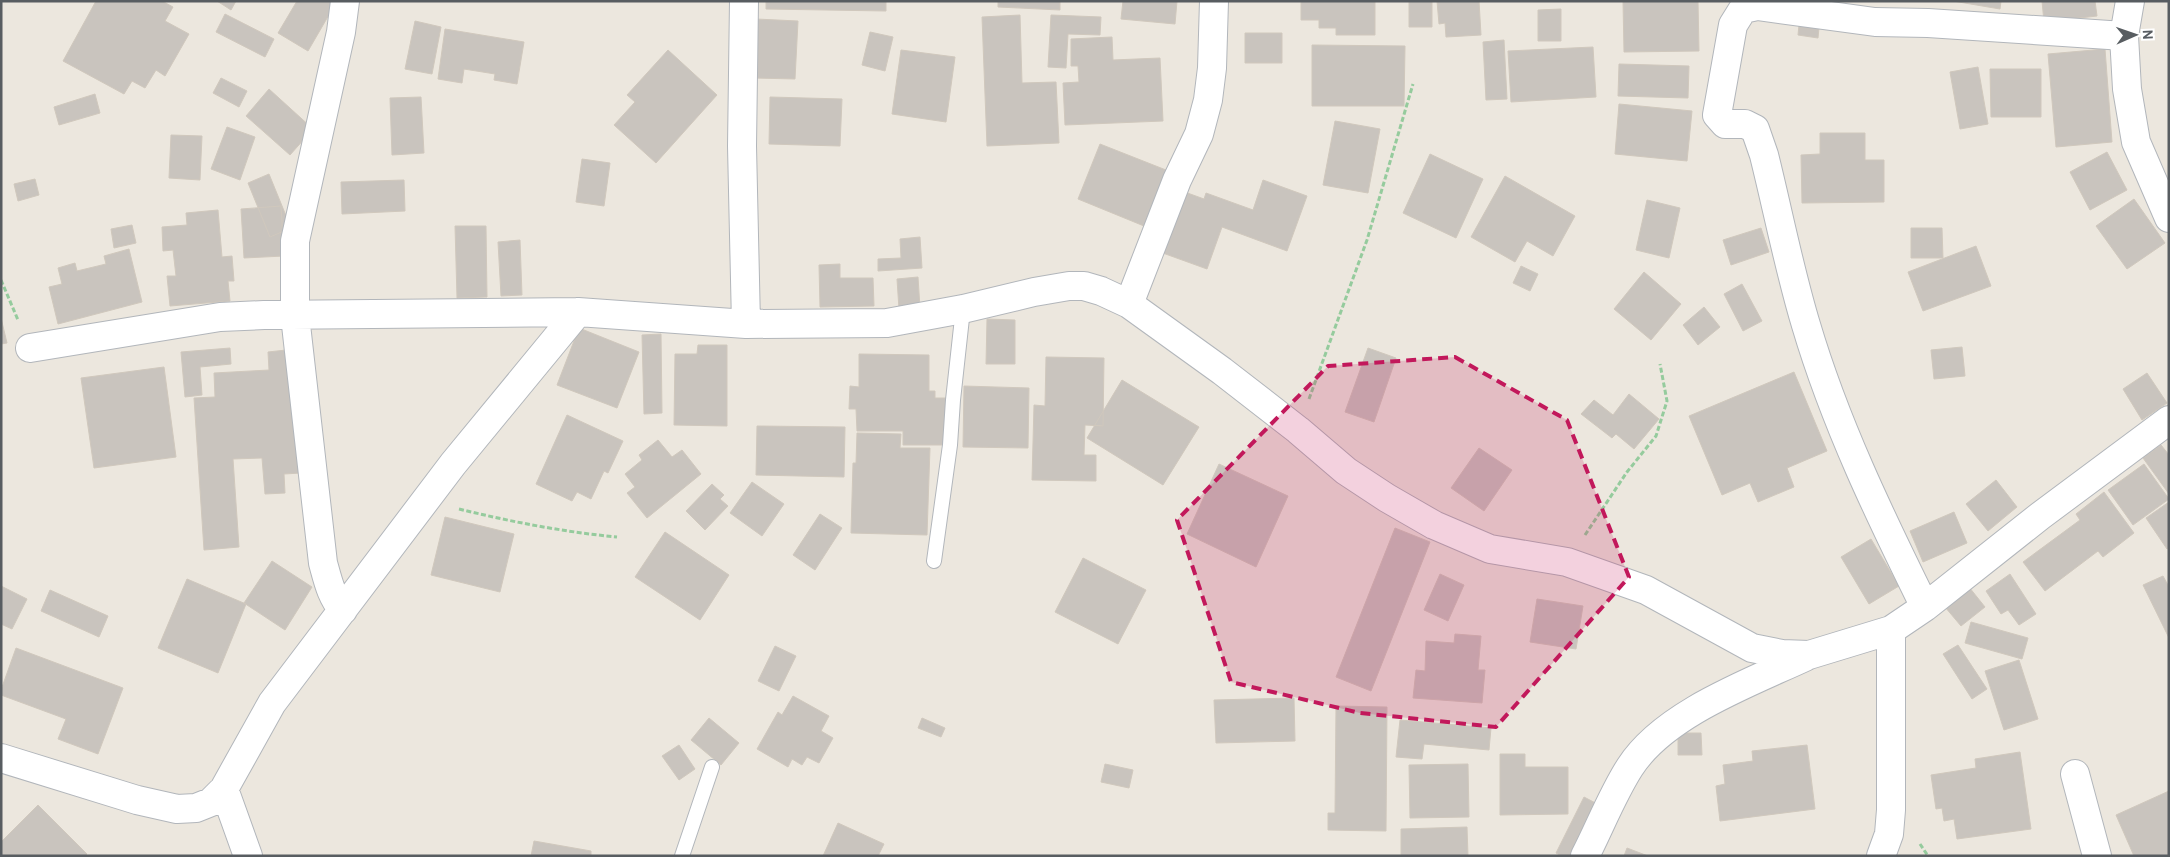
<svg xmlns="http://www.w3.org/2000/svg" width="2170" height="857" font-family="Overpass,sans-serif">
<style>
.building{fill:#c9c4be;stroke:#d0c8bd}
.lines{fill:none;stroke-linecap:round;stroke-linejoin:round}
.lane-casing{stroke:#b2b6bb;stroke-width:16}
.street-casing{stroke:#b2b6bb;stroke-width:30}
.path{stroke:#95cb9d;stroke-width:3;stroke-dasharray:5 2.5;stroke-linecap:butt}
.lane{stroke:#fff;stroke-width:14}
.street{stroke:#fff;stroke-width:28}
.marked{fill:#c2185b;fill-opacity:0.2;stroke:#c2185b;stroke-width:4;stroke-dasharray:10 6;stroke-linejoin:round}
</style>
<rect width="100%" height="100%" fill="#ece7de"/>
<path class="building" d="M96,1H162L173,7L165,21L189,34L165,76L156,70L145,88L132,81L124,94L63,61Z
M217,1H236L231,10Z
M297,1H337L308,51L278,33Z
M766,1H886V11L766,9Z
M998,1H1060V10L998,7Z
M1123,1H1177L1175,24L1121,19Z
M1301,1H1375V35H1336V28H1319V20H1301Z
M1409,1H1432V27H1409Z
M1437,1H1479L1481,35L1446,37L1445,23L1439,24Z
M1623,1H1698L1699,51L1624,52Z
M1953,1H2001L2000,9Z
M2042,1H2095L2097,16L2044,22Z
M1561,9V41H1538V10Z
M225,14L274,39L265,57L216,32Z
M1020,15L1022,83L1056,82L1059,143L987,146L982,17Z
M1051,15L1101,17L1100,35L1068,34L1066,68L1048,67Z
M1800,15L1820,17L1818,38L1798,35Z
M756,19L798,21L795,79L754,78Z
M415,21L441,27L432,74L405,69Z
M445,29L524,42L517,84L494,80L495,74L464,69L462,83L438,79Z
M870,32L893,37L885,71L862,65Z
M1245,33H1282V63H1245Z
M1112,37L1113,60L1160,58L1163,121L1065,125L1063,83L1079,82L1078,66H1071V39Z
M1504,40L1507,99L1486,100L1483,42Z
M1312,45L1405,46L1404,106H1312Z
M1593,47L1596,97L1511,102L1508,51Z
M2105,49L2112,142L2056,147L2048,54Z
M668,50L717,95L656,163L614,125L635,102L627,95Z
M901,50L955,57L946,122L892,114Z
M1619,64L1689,66L1688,98L1618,96Z
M1978,67L1988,124L1960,129L1950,72Z
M1990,69H2041V117H1991Z
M221,78L247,91L239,107L213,93Z
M269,89L313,129L290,155L246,116Z
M95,94L100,113L59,125L54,107Z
M421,97L424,153L392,155L390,98Z
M770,97L842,99L840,146L769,144Z
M1619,104L1692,111L1687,161L1615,154Z
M1335,121L1380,129L1368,193L1323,185Z
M227,127L255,137L240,180L211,169Z
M1820,133H1865V160H1884V202L1802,203L1801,155L1820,154Z
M171,135L202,136L200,180L169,178Z
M1100,144L1166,170L1144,226L1078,199Z
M2107,152L2127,190L2090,210L2070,172Z
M1430,154L1483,179L1456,238L1403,213Z
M582,159L610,163L604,206L576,202Z
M269,174L291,228L270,237L248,183Z
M1505,176L1575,216L1553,256L1527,241L1515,262L1471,237Z
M35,179L39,195L18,201L14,184Z
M404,180L405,211L342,214L341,182Z
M1263,180L1307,196L1287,251L1222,227L1207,269L1160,252L1182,191L1204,199L1206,193L1253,210Z
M2134,199L2165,243L2127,269L2096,226Z
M1647,200L1680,208L1669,258L1636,250Z
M281,206L284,256L244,258L241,209Z
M218,210L222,257L232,256L234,281H228L230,301L170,306L167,276H176L173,250L163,251L162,227L187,225L186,213Z
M132,225L136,243L114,248L111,229Z
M455,226H486L487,297L457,298Z
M1761,228L1769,252L1731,265L1723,240Z
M1911,228H1942L1943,258H1911Z
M920,237L922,268L878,271V259L901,258L900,239Z
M520,240L522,295L501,296L498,242Z
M1976,246L1991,286L1923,311L1908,272Z
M129,249L142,302L58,324L49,287L62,284L58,268L75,263L77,271L106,264L104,256Z
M840,264V278H873L874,306L820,307L819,265Z
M1521,266L1538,274L1530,291L1513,283Z
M1644,272L1681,304L1651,340L1614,309Z
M918,277L920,308L899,309L897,279Z
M1742,284L1762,321L1743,331L1724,294Z
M1704,307L1720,327L1698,345L1683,325Z
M1,318L7,343L1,344Z
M987,319L1015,320V364H986Z
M579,328L639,352L617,408L557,385Z
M661,334L662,413L644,414L642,335Z
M698,345H727V426L674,425L675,354H697Z
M1962,347L1965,376L1934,379L1931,350Z
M230,348L231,364L200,367L202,395L185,397L181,352Z
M1368,348L1396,358L1374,422L1345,412Z
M286,350L301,473L284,474L285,493L265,494L262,458L233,459L239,547L204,550L194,398L215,397L214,373L269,370L268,352Z
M859,354L929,355V391H935V398H947L946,445H903V431H857L856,409H849L850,386L859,387Z
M1046,357L1104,358L1103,426L1085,425L1084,455H1096V481L1032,480L1034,405L1045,406Z
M164,367L176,457L94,468L81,378Z
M1794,372L1827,451L1787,468L1794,487L1758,502L1750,483L1722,495L1689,416Z
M2147,373L2167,403L2142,420L2123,389Z
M1122,380L1199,427L1163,485L1087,438Z
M964,386L1029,388L1028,448L963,447Z
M1629,394L1659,419L1634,449L1616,434L1612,438L1581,414L1594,400L1613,415Z
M567,415L623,441L608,473L604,471L591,499L577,492L572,501L536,484Z
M757,426L845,427L844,477L756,475Z
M857,433L901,434L900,448H930L927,535L851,533L853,463H856Z
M658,440L672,457L682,450L701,474L647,518L627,493L635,487L625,474L642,460L639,455Z
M2161,445L2169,455V494L2143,458Z
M1479,448L1512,470L1484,511L1451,488Z
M1219,464L1288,496L1256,567L1187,534Z
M2144,464L2169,499L2133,525L2108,490Z
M1996,480L2017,507L1988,531L1966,504Z
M752,482L784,504L762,536L730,513Z
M712,484L724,495L720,499L728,506L705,530L686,511Z
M2104,492L2134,533L2103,557L2098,551L2045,591L2023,562L2080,520L2076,514Z
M2169,502V548L2167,549L2146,518Z
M1954,512L1967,543L1923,562L1910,531Z
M820,514L842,528L815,570L793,555Z
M445,517L514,534L500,592L431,575Z
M1395,528L1430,542L1371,691L1336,677Z
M665,532L729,575L700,620L635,577Z
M1871,539L1899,586L1869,604L1841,557Z
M1083,558L1146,590L1118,644L1055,612Z
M272,561L312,587L285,630L244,603Z
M1440,574L1464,585L1448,621L1424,610Z
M2010,574L2036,614L2019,625L2008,610L2001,614L1986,591Z
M2163,576L2169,587V638L2143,585Z
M187,579L246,604L218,673L158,648Z
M1,586L27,599L12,629L1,624Z
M1969,587L1985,607L1961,626L1945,607Z
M50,590L108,616L99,637L41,611Z
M1537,599L1583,606L1576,649L1530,642Z
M1971,622L2028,638L2022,659L1965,643Z
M1455,634L1481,636L1478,670H1485L1482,703L1413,698L1416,670L1425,671L1426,641L1454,643Z
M1958,645L1987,689L1972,699L1943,654Z
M775,646L796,656L779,691L758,681Z
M16,648L123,688L98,754L58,739L66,719L1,695V690Z
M2019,660L2038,719L2004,730L1985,671Z
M793,696L829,716L821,731L833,738L819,763L807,757L802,765L792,759L788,767L757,749L778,712L782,715Z
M1294,698L1295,741L1216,743L1214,700Z
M1336,706L1387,707L1386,831L1328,830V813H1335Z
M709,718L739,743L721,765L691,740Z
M922,718L945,728L941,737L918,728Z
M1400,720L1491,728L1489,750L1424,744L1422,759L1396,757Z
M1678,733H1701L1702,755H1678Z
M679,745L695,769L679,780L662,756Z
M1807,745L1815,809L1720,821L1716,786L1725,784L1723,765L1753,761L1752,751Z
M2020,752L2031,829L1957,839L1954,819L1944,821L1942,808L1936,809L1931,775L1976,768L1975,759Z
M1500,754H1525V767H1568V814L1500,815Z
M1105,764L1133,770L1129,788L1101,782Z
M1468,764L1469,817L1410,818L1409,765Z
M2169,791V856H2134L2116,815Z
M1584,797L1605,808L1580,856H1562L1556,853Z
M38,805L87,854L85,856H1V842Z
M838,823L884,844L878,856H823Z
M1467,827L1468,856H1401V829Z
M534,841L591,851V856H531Z
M1627,848L1648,856H1624Z"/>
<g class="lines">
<g class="lane-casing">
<path id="lane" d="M934,561L950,445L953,400L963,309
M682,856L712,767"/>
</g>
<g class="street-casing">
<path id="street" d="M744,1L742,146L746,324
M2130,1L2124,36L2127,89L2136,142L2169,218
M1129,304L1177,180L1199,134L1208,100L1212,68L1214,1
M30,348L220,317L264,315L578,312L746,324L887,323L963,309L1034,292L1069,286H1084L1101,291L1129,304L1222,371L1298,430L1346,471L1387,498L1434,525L1490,549L1567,562L1646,590L1752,648L1782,654L1809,655L1891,630L1925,607L2040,516L2169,420
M1925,607C1880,516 1835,423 1806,325C1789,269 1778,211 1764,155L1755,129L1745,124H1725L1717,115L1733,25L1743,9L1757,6L1875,22L1928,23L2124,36
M343,610C331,596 328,581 323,563L295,316V241L341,32L345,1
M1,758L137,800L177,809L196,808L211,802L224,789L272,703L453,464L578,312
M2075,774L2097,856
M224,789L248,856
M1585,856C1600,827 1612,795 1630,767C1664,714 1749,683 1805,657
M1881,856L1889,834L1891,810V630"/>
</g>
<path class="path" d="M1,280L18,320
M1309,399L1367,240L1413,84
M459,509C512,522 564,532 617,537
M1585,535L1627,472L1656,436L1667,401L1660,364
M1920,844L1928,856"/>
<use href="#lane" class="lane"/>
<use href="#street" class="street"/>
</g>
<path class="marked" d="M1455,357L1567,420L1629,577L1496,727L1360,713L1231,682L1177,520L1328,366Z"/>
<rect width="2170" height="857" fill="none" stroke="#585d61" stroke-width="5"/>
<g transform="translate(2135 35) rotate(88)" stroke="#ffffff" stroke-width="4" paint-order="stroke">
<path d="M0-4L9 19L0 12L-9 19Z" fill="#585d61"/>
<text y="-8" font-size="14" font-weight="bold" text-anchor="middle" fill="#585d61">N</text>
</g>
</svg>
